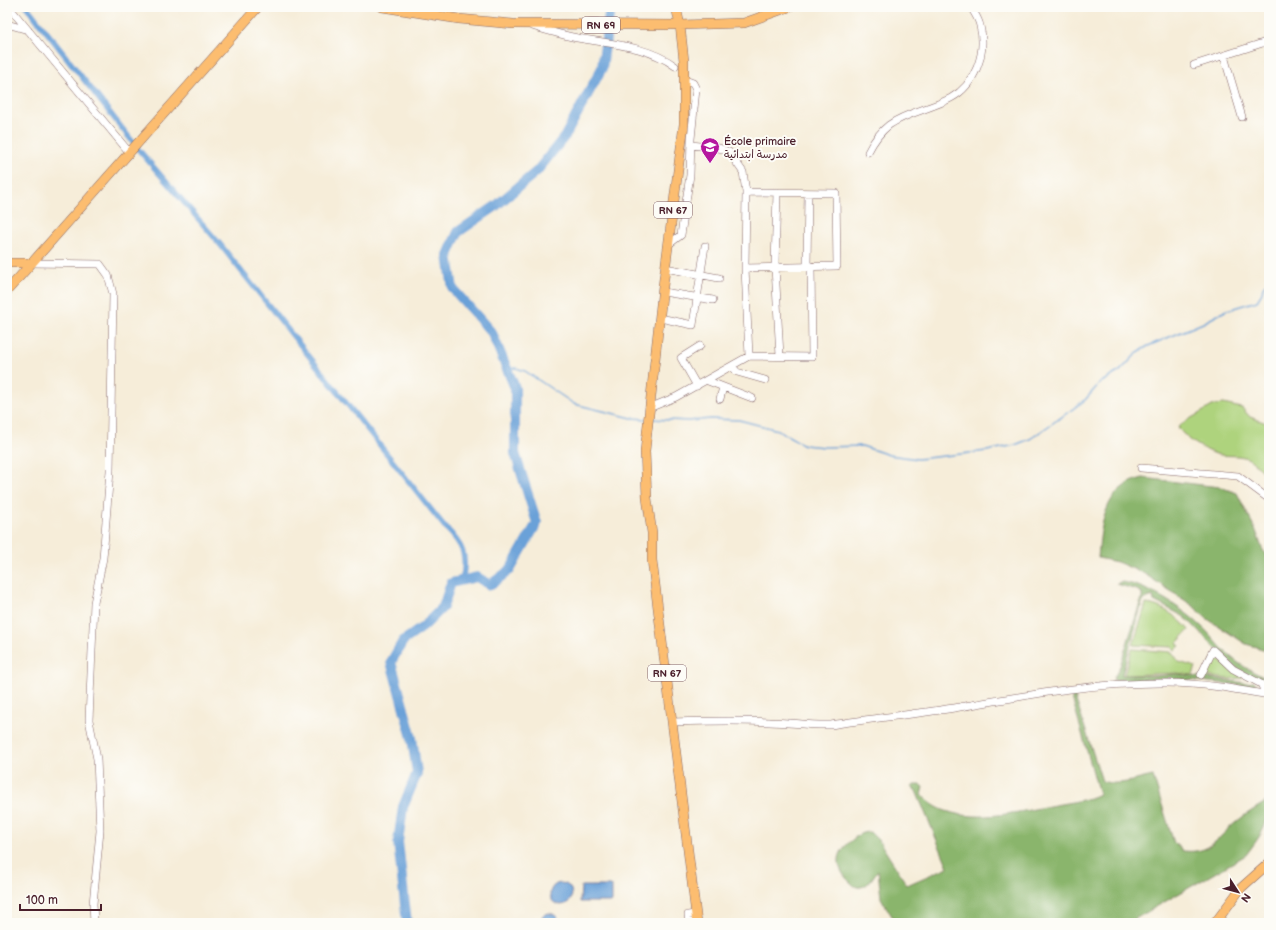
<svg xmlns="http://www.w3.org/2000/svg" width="1276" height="930" font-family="'Balsamiq Sans','Playpen Sans Arabic',sans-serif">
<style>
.green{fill:#aed37d;stroke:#7c7954}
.forest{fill:#8ab56c;stroke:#6a6a4c}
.water{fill:#6ba1d8;stroke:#5a6082}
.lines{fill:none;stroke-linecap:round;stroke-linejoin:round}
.stream{stroke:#6ba1d8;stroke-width:1.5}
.canal{stroke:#6ba1d8;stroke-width:5.5}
.river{stroke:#6ba1d8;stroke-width:10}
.minor-casing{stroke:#866768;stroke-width:8}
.major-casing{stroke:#866768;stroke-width:10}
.minor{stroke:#fff;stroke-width:7}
.major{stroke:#fcbd6f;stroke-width:9}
.labels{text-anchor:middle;stroke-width:4;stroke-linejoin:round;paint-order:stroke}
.shield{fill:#fdfcf7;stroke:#806168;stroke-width:1}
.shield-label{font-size:10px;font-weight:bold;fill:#4a1f2b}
.poi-label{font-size:11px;fill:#4a1f2b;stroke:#fdfcf7;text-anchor:start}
</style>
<rect width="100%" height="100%" fill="#fdfcf7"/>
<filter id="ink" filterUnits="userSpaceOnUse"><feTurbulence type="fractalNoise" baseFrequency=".025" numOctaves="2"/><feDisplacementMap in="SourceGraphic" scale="8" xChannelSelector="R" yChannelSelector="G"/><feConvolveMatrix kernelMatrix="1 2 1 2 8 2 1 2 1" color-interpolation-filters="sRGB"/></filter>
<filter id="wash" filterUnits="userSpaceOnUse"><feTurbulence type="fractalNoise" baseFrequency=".012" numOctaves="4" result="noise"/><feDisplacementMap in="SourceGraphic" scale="16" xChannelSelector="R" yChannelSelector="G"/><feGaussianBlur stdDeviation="0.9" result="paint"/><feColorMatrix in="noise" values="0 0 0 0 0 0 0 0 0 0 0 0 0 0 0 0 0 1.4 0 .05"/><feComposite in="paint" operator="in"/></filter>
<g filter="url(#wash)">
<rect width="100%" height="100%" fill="#f6edd9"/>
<path class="green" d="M1223,404L1242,408L1250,417L1269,424V475C1259,472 1256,462 1247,458C1236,454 1226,457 1216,454C1203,449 1185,439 1178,427L1181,424L1214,405Z
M1146,604C1162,605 1179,618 1189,630L1177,643L1180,646L1175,650L1172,647L1133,645Z
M1132,649L1172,652L1179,662L1196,667L1193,675L1177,673L1124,675Z
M1214,655L1243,678L1229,679L1205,676Z"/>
<path class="forest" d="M1143,478L1220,487L1237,493L1256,531L1262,548L1269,561V651L1246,644L1206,618L1192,605L1143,573L1117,562L1098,558C1101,524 1104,487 1143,478Z
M1120,582C1144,583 1182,608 1200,625C1211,634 1219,647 1230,656C1240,666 1256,673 1269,680V685L1234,667L1189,621L1183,616L1154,601L1153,596L1146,598L1142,603L1122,675L1156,676L1177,674L1247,683L1254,682L1258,687L1253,689L1239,685L1180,679L1113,680L1120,666L1142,597V593L1137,590L1117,584Z
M1071,694H1074L1102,781C1117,787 1138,779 1153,776L1174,843L1183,851C1211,854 1216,839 1235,823C1245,814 1258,807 1269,800C1269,826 1261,835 1246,855L1128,923H896L881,898L878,870C873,876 869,886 861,887C856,888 853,885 850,882C835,868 835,853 851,841C858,835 861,832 870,832L879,841L907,885L948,867L916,791L912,787L914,785H920L923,787L921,795C928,801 936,808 946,811C980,823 1021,811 1055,805C1070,802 1086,801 1099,794Z"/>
<path class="water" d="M550 894a11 11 0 1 1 22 0a11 11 0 1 1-22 0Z
M581,886H612V902H580Z
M549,913C555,914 558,917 560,923H539L543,915Z"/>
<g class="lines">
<path class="stream" d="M507,369L516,368L525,371L574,404L632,418L646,419
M652,419L688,421L711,419L739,420L778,430L804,445L824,447L862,446L889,455L918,459L987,451L1015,445L1030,439L1070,411L1085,400L1100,383L1120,371L1138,352L1148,346L1203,323L1227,310L1257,301L1262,293L1263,287L1269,280"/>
<path class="canal" d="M27,7L132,141
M138,149L219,243L445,527C463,545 468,555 462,581"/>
<path class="river" d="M407,923L398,842L403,807L417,773L412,738L391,662L403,641L423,627L443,607L451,583L477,577L490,585L510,570L537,523L515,453V388L492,333L453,289L448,255L458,232L496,206L537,171L565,136L602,68L610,7"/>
</g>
</g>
<g filter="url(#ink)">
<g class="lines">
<g class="minor-casing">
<path id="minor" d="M9,7L129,152
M7,24L28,30
M532,26C544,30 556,33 568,36C604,44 645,44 675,66
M1224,56L1242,117
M1194,65L1269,41
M691,145L719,148L729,152L743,172L746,192L745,268L749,356
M868,152C873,142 880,132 889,125C907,112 931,109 951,98C975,85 987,53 980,26C979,19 974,13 971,7
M777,192L775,267L780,356
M669,244L681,235L690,175L691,139L696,89L693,83L685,80
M32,263L100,264L108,275L113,294L110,471L103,558L94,603L89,720L97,759L100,831L93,904L94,923
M807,266L808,193
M665,268L719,278
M745,268L837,266L836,193L746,192
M663,292L713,300
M660,318L693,325L705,246
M732,366L737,372L765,380
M708,381L752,398
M697,386L681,358L700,346
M720,399L723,387
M649,408L676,397L749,356L812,357L811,266
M1141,468L1238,476L1269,499
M1201,675L1213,650L1233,669L1261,684L1266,694
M673,722C705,721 737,720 769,722C790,722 810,726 831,725C874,718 917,714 960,707C1028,695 1097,682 1167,683C1201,683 1235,689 1269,695
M689,923L688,915L695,914"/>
</g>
<g class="major-casing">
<path id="major" d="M382,7L459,19L513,24L680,25L744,23L789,7
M676,7L680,25L684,61V124L663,286L645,451L647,498L652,533V560L697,923
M7,263H32
M7,291L258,7
M1215,923L1241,888L1269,863"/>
</g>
<use href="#minor" class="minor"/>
<use href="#major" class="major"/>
</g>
</g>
<defs>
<g id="school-pin" transform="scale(1)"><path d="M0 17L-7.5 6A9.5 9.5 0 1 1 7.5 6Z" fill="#b5179e" stroke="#fdfcf7"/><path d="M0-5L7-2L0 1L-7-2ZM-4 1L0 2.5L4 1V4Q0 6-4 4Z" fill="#fff"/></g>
</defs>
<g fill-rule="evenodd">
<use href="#school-pin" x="710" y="147"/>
</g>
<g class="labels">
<g class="shield">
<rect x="582" y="17" width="38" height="16" rx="3"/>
<rect x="654" y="202" width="38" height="16" rx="3"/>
<rect x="648" y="665" width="38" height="16" rx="3"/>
</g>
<g class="shield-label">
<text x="601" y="29">RN 69</text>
<text x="673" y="214">RN 67</text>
<text x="667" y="677">RN 67</text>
</g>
<g class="poi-label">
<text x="724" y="145">École primaire<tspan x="724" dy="13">مدرسة ابتدائية</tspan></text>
</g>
</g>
<rect width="1276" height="930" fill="none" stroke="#fdfcf7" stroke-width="24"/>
<g transform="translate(1238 892) rotate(126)" stroke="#fdfcf7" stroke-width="3" paint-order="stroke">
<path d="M0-3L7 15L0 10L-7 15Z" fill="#4a1f2b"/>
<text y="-6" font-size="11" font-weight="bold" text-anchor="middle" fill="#4a1f2b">N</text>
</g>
<path d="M20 904v6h81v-6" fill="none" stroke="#4a1f2b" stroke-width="2"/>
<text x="26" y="904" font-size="12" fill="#4a1f2b" stroke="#fdfcf7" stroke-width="3" paint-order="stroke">100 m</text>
</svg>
